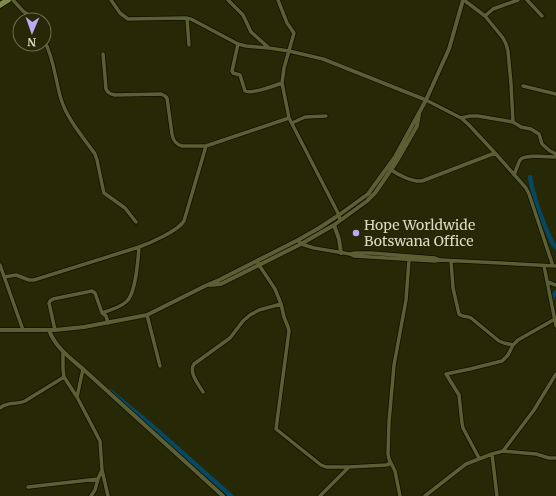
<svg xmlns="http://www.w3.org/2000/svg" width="556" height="496" font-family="Merriweather,serif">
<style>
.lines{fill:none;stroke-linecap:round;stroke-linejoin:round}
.canal{stroke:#064862;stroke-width:4.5}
.minor-casing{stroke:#0f1000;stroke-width:5}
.tertiary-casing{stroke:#0f1000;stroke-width:5.5}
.primary-casing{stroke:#0f1000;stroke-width:7}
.minor{stroke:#5c5f33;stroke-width:3.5}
.tertiary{stroke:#5c5f33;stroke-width:4}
.primary{stroke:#82874a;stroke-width:5.5}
.poi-dot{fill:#b8abf7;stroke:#262806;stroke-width:1.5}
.labels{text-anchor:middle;stroke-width:3.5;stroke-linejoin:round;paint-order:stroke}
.poi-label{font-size:14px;fill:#dadcc4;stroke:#262806;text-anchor:start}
</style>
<rect width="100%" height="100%" fill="#262806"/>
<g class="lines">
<path class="canal" d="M530,177C534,201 543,223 553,244L556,247
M551,303L552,298L556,292
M110,391L151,425L231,496"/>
<g class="minor-casing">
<path id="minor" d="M13,0L23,11L30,16L33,20
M111,0L120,13L128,19L184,18L191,19L238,44L246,46L269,48L289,51L323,59L426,100L461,118L468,124L495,153L526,188L529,194L553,266
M228,0L243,15L251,32L268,47
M278,0L287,23L294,33L284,68L282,83L289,118L339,215L340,220
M464,0L485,16L503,38L506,44L508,51L511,84L513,122
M527,0L528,1L542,16
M485,16L493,9L518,0
M187,18L189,45
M44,40C54,58 55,79 61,99C67,119 83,137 95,154L97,160L103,189L104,193L125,208L136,222
M238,44L232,71L233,73L240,75L245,91C252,94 274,86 282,83
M103,54L106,89C108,93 110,94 115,95L161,94L165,96L167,98L172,134C173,140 175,144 182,146H206L289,118
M523,86L556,94
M461,118L470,116H478L513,122L521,127L531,129L539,134L542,144L550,151L556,154
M292,123L305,117L326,116
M390,169C398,175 412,182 422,181L495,153
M514,175C516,170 518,164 520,160C524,154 549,157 556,157
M298,240L301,244L314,248L350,254L354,256L435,261L441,260L556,266
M350,254L355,253H371L435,258L440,260
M451,261L453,288L459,314C462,317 467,316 471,318L499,341L504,343L513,345
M0,265L23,330
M544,266L556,326
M4,277L16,275L29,280H34L139,247
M548,282L556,285
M281,304L284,317L288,327L289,331L276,429L321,465L326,467H349
M147,315L160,366
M108,323L106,316L102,313C110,310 119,308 126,302C136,294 138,260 139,247C150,243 178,231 184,221L206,146
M55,330L49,303L50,301L53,299L92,291L95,293L102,313
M63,352V369L64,377L77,397L100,441L102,470L98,479L95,490L91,496
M203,392C199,385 188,372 194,364L230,338L243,321L250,315L259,310L281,304L275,289L259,265L258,263
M77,397L83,369
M0,408C7,401 17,405 25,401L64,377
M503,451L536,454L549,458H556
M479,458L463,428L462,423L459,395L446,374L470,369L502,361L508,355L513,345L518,340L555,319
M102,470L108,496
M28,487L98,479
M320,496L349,467L386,465L389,464L390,462
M400,496L395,471L389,459L388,454L389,422L394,365L406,300L409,260
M425,496L466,464L492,454
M497,496L492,454L503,451L534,410L556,374"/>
</g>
<g class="tertiary-casing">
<path id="tertiary" d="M334,225L339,239L341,253
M210,285L221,284L301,244L334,225L367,201L375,193L397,161L417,126L419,115
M0,330H55L84,327L147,315L205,286L219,280L298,240L319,228L339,215L368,194L395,157L426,100L449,49L463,0
M49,330C55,347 70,358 83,369L223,496"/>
</g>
<g class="primary-casing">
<path id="primary" d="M0,5L8,0"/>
</g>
<use href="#minor" class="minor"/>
<use href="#tertiary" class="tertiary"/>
<use href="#primary" class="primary"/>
</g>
<circle class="poi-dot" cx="356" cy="233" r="4"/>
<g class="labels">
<g class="poi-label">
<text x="364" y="230">Hope Worldwide<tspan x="364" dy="16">Botswana Office</tspan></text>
</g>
</g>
<g transform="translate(32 32) rotate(182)"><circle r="19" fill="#262806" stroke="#6e7052"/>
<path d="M0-3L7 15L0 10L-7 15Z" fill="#b8abf7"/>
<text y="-6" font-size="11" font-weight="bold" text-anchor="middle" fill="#dadcc4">N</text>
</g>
</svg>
